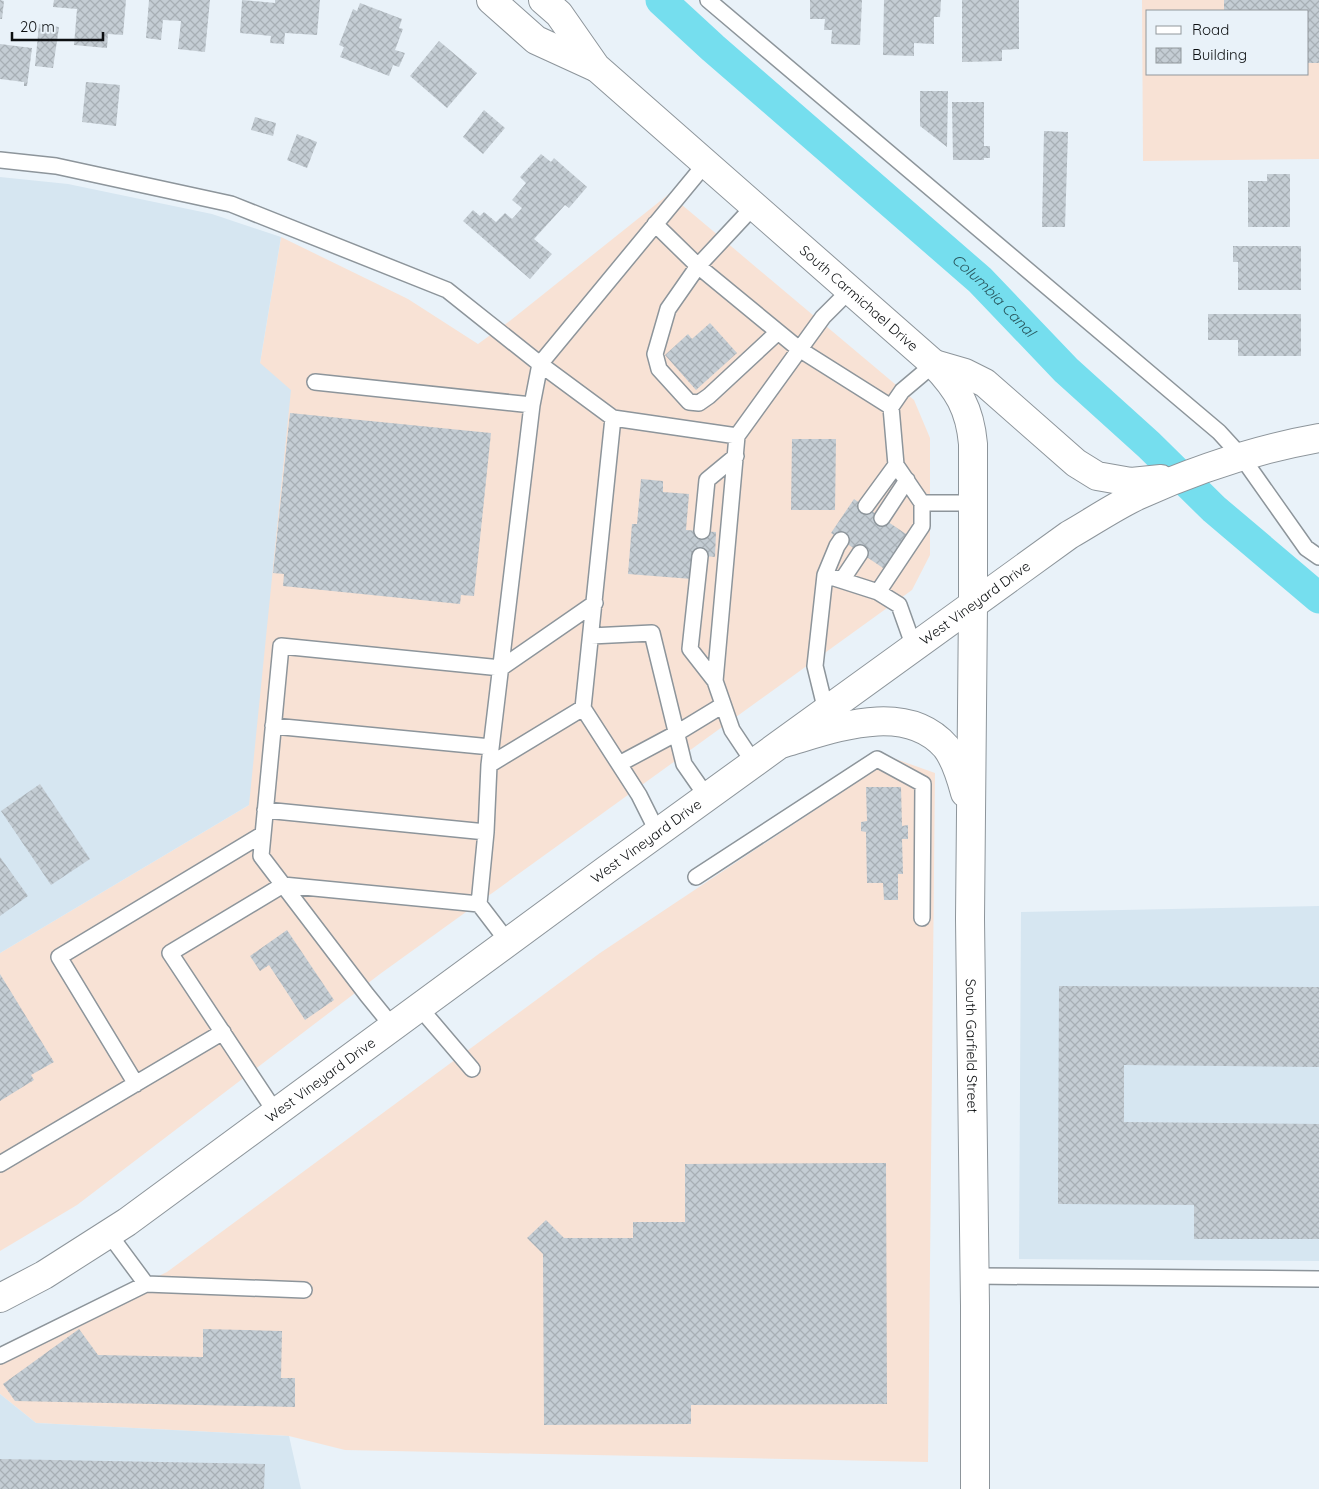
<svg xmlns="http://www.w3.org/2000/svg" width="1319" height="1489" font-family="Quicksand,sans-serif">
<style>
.commercial{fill:#f8e2d5;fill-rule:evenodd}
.built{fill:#d6e6f1}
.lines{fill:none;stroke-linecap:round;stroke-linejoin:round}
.canal{stroke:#75deee;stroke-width:31}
.building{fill:url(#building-cross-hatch)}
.service-casing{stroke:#8d959b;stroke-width:18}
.tertiary-casing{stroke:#8d959b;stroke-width:30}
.secondary-casing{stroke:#8d959b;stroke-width:30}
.service{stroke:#fff;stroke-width:15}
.tertiary{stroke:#fff;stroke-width:28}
.secondary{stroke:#fff;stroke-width:28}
.labels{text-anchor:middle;stroke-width:4;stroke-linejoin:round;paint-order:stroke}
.street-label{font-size:14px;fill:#0c0f11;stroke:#e9f2f9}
.water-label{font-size:15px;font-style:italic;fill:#29585f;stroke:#e9f2f9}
</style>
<defs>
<pattern id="building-cross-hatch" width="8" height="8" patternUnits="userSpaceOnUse" patternTransform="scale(1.25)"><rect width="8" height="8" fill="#c4cdd4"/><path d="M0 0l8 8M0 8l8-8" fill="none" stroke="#a7afb5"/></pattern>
</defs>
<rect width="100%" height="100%" fill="#e9f2f9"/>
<path class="commercial" d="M1142,0H1319V159L1143,161ZM1148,11H1308V74H1148Z
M669,194L914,400L930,438V555L912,590L380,974L77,1205L0,1251V953L249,805L260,363L281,237L408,299L478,344L511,320Z
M893,758L935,773L928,1462L345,1450L289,1436L36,1423L0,1394V1354L167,1272L600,953Z"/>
<path class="built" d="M0,177L68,184L212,214L281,237L260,363L291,390L249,805L0,953Z
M1319,906V1261L1019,1259L1021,912Z
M0,1394L36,1423L289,1436L301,1489H0Z"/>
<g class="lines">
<path class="canal" id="s1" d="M661,0L713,48L980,280L1066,370L1149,445L1214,509L1319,598"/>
</g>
<path class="building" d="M0,0L4,1L2,19H0Z
M54,0H126L123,35L108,34L107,48L74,45L77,9L53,7Z
M149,0H210L205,52L178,49L181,21L163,20L161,40L146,38Z
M242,0L275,3V0H320L317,35L285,33L284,44L270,43L271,36L240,33Z
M810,0H862L860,45L831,44L832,30H824L825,19H810Z
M884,0H941L940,17H934V44L914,43V56L883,55Z
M962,0H1019V49L1002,50V61L962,62Z
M1224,0H1319V63H1308V11H1224Z
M360,3L402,19L399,28L403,29L395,50L405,53L399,67L393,65L389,76L340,57L344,47L339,45L353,9L357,11Z
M39,24L59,27L53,68L35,66Z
M439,41L477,73L447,108L410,76Z
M0,44L32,48L27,86H24V82L0,79Z
M86,82L120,85L116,126L82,122Z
M920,91H948L947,147L920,126Z
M952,102H984V146H990V158H984V160H953Z
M484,110L505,128L483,154L463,137Z
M255,117L276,123L273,136L251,130Z
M1044,131L1068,132L1065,227H1042Z
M297,134L317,142L307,168L287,160Z
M541,154L551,162L554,158L587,187L569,208L565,205L534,239L552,254L530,279L463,221L473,210L480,216L484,212L496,222L505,213L512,219L522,208L512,200L526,183L520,177Z
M1267,174H1290V227H1248V181H1267Z
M1233,246H1301V290H1238V262H1233Z
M1208,314H1301V356H1238V340H1208Z
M710,323L737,353L696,390L665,355L688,334L692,339Z
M290,413L491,433L474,596L461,595L460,604L283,586L284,574L273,573Z
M792,439H836L835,510H791Z
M641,479L663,481V492L689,494L686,530L716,532L715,557L694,555L692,579L628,574L632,524H637Z
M854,499L909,536L886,570L831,533Z
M40,784L90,859L51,885L1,811Z
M866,787H901L902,826L908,825V839H902L903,874H898V900H884L883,883H867L866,832L861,831V822L867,821Z
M0,857L28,896L0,916Z
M287,930L334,1000L305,1020L269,965L260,971L250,956Z
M0,974L54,1062L31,1075L34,1080L0,1101Z
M1059,986L1319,987V1067L1124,1065V1122L1319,1124V1239H1194V1205L1058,1204Z
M886,1163L887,1404L691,1405V1424L544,1425L543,1254L527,1238L546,1220L564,1238H633V1222H685V1164Z
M79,1329L98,1355L203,1357V1329L282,1331L281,1378H295V1407L15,1401L3,1384Z
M0,1459L265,1464L264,1489H0Z"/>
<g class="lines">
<g class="service-casing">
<path id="service" d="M708,0L1219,432L1241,456L1306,548L1319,557
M0,160L56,166L231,204L447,290L540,364L613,418L583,708L489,765L486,832L479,904L508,942
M754,206L698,266L668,309L655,354L659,369L689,402L699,403L709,396L778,332
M655,224L698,266L799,349L891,407L896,465L922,503H973
M315,382L532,405
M891,407L902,391L934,364
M613,418L737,436
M866,506L896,465
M882,518L907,480
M702,531L707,480L736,456
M700,556L690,649L715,681
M825,575L837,546L841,540
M842,580L860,553
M878,592L922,526V503
M591,636L652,633L684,764L707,797
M583,708L639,795L658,833
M826,711L815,666L825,575L878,592L899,605L914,647
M273,726L491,747
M754,763L732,730L715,681L737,436L823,317L850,290
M619,764L677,733L723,705
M489,765L532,405L540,364L706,163
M265,810L486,832
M696,877L877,759L923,784L922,918
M420,1008L472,1069
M393,1027L367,995L261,856L281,646L501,668L595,603
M136,1084L59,957L263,834
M276,1113L170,953L283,885L479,904
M0,1164L223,1032
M975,1276L1319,1279
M146,1284L304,1290
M0,1356L146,1284L109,1234"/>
</g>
<g class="tertiary-casing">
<g id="tertiary">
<path id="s2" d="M973,604L970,919L975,1306V1489"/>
<path d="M784,743C833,729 905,700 946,747C956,760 961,778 965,793"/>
</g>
</g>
<g class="secondary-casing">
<g id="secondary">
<path d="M491,0L536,40L595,67"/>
<path id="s3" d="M543,0L559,14L596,67L934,364C958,389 970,409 973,444V604"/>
<path d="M934,364L965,373L985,383L1076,463L1097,476L1131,482L1161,479"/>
<path id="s4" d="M0,1298L44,1275L127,1222L606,870L1069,535C1092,522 1115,506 1139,495C1197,469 1257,449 1319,438"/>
</g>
</g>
<use href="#service" class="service"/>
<use href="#tertiary" class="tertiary"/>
<use href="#secondary" class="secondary"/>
</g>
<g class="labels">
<g class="street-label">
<text dy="5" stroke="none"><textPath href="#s3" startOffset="436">South Carmichael Drive</textPath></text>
<text dy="5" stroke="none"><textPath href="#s4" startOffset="1198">West Vineyard Drive</textPath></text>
<text dy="5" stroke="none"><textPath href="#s4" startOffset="792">West Vineyard Drive</textPath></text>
<text dy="5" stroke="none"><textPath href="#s2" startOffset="442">South Garfield Street</textPath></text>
<text dy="5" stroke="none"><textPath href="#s4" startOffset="388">West Vineyard Drive</textPath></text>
</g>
<g class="water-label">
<text dy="5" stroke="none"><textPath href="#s1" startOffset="445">Columbia Canal</textPath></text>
</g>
</g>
<rect x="1146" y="10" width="162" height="65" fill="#e9f2f9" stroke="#91979c"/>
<rect x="1156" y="26" width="25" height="8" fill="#ffffff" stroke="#91979c"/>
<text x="1192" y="35" font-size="15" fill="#0c0f11">Road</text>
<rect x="1156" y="48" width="25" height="15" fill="url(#building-cross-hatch)" stroke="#91979c"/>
<text x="1192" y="60" font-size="15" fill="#0c0f11">Building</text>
<path d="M12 32v8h91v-8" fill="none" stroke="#0c0f11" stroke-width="2.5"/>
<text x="20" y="32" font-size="15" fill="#0c0f11" stroke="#e9f2f9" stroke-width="4" paint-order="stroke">20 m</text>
</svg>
